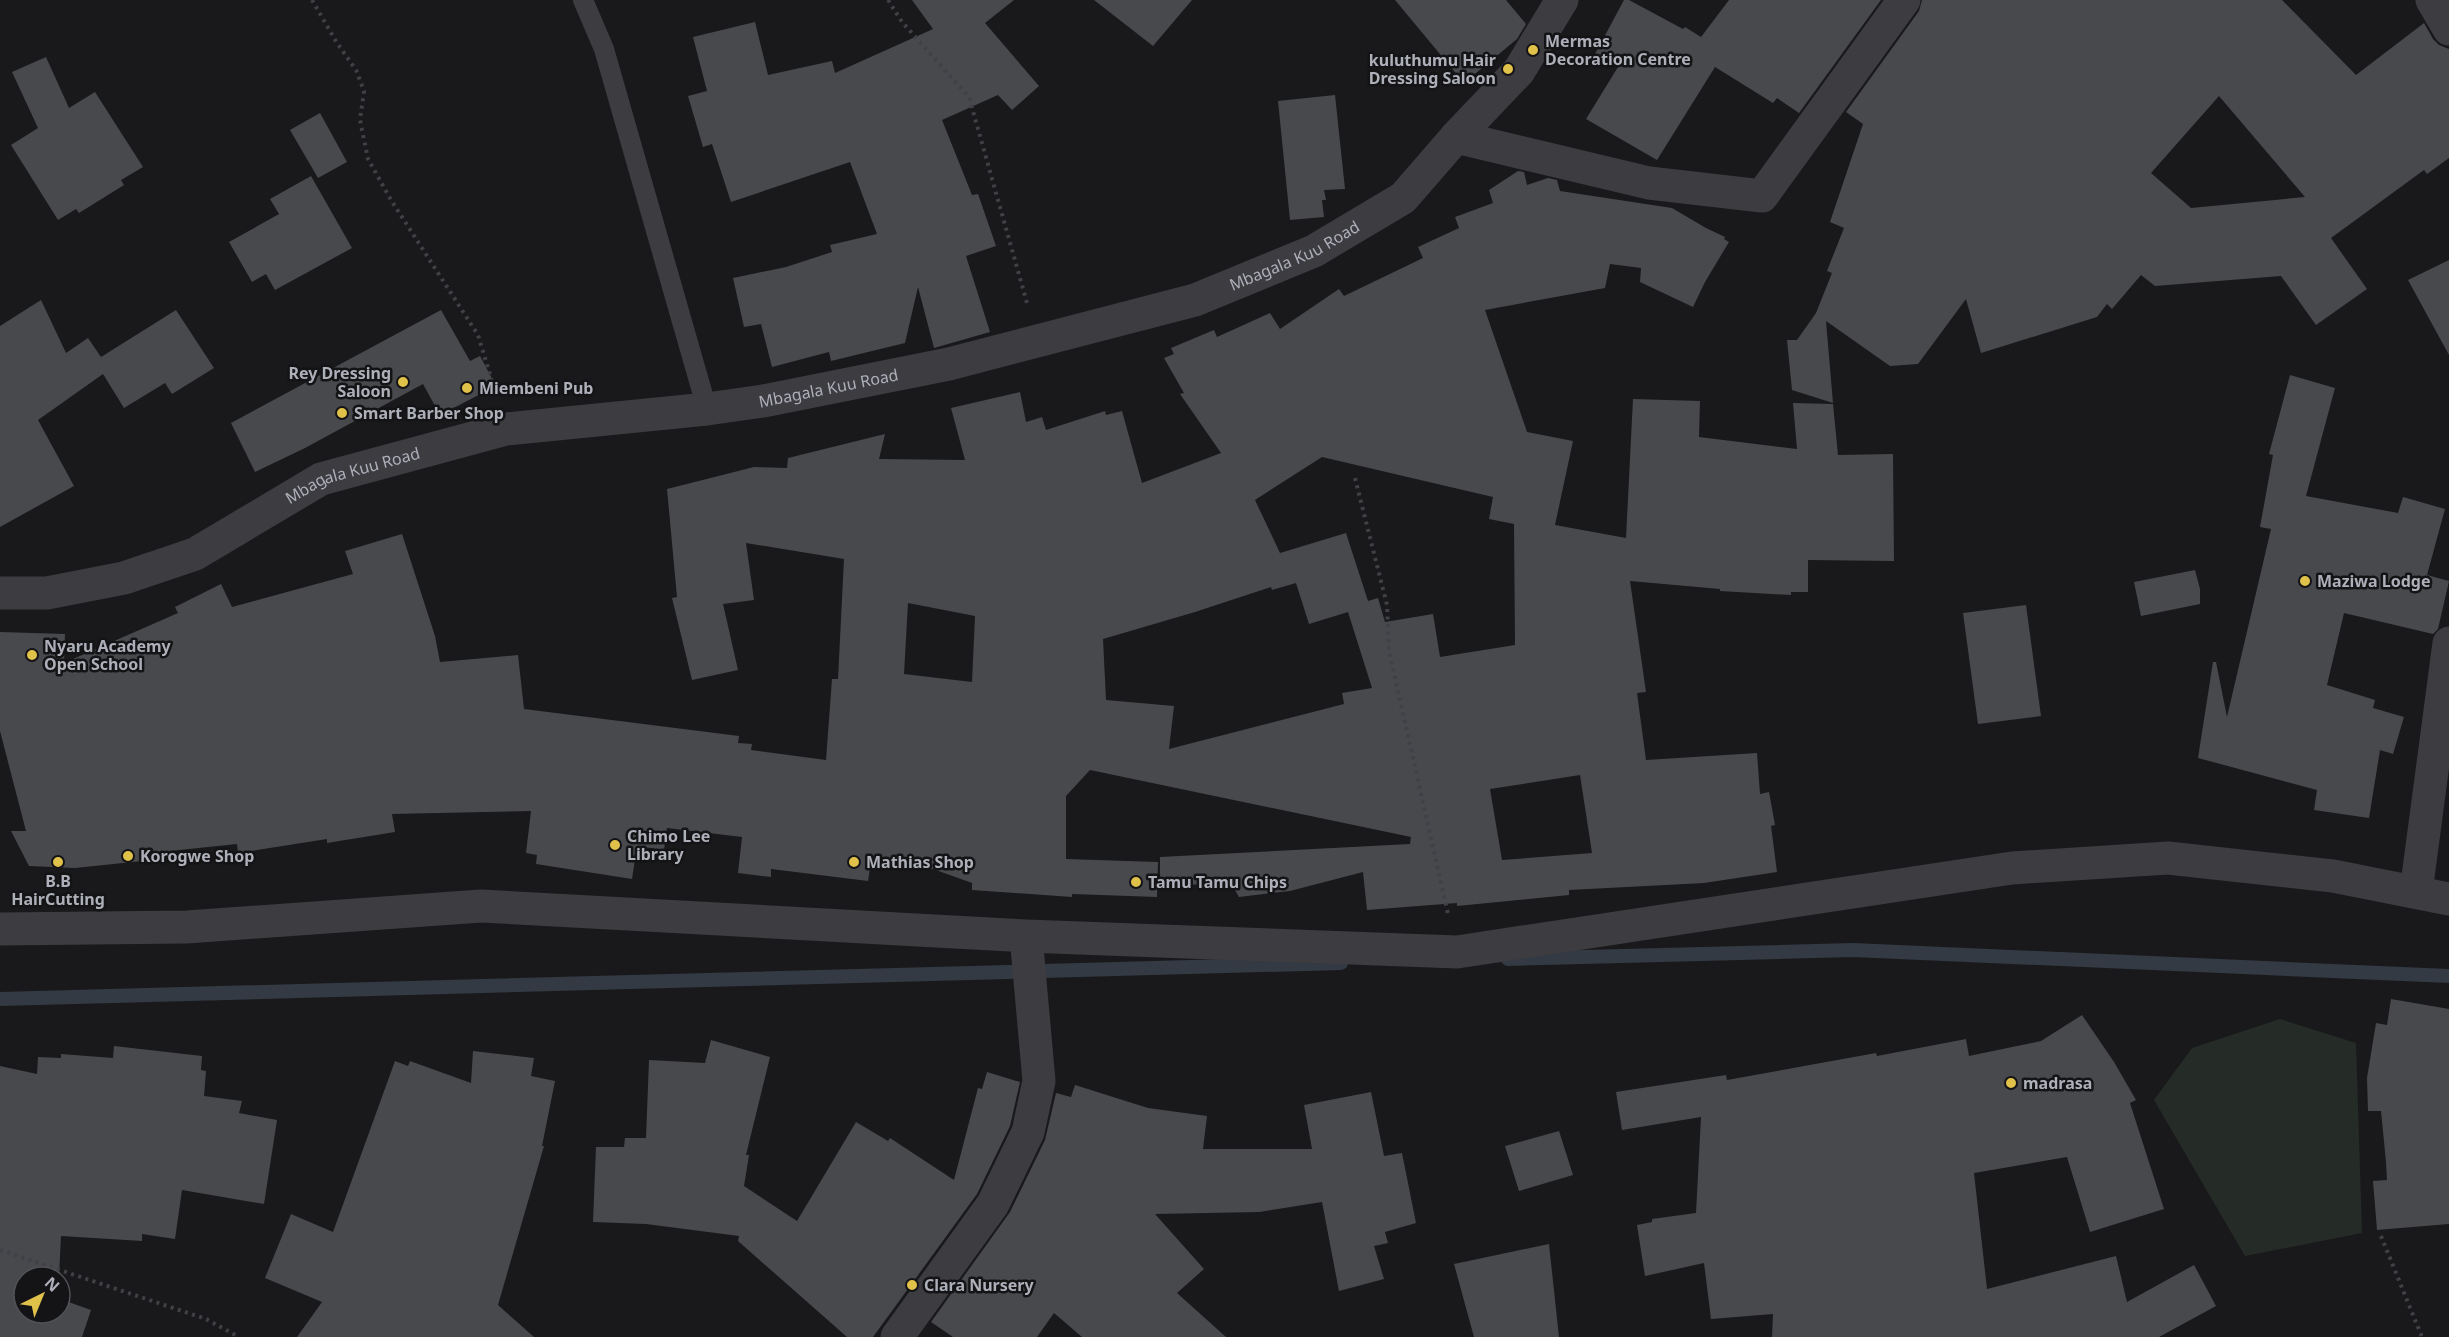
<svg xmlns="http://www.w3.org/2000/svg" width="2449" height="1337" font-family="'Noto Sans',sans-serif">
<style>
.green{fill:#252c27}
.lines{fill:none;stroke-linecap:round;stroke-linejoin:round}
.stream{stroke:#333a43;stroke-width:14}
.building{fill:#48494d;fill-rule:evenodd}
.path{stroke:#404146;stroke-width:4;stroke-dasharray:3 4.5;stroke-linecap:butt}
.service{stroke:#3c3c41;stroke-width:20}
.minor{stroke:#3c3c41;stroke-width:33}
.tertiary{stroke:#3c3c41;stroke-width:33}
.poi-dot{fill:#e0c24b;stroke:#141416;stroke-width:2}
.labels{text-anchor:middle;stroke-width:5;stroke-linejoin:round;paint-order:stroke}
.poi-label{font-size:16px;font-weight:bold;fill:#adafb9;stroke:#141416;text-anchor:start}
.street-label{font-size:16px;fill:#adafb9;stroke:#141416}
</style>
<rect width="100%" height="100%" fill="#19191b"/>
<path class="green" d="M2280,1019L2356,1043L2362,1233L2245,1256L2154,1100L2192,1048Z"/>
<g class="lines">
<path class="stream" d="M1508,959L1853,950L2449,976
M0,999L1341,963"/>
</g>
<path class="building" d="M912,0H1014L985,23L1039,86L1012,110L998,95L942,120L972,195L978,194L996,246L966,256L990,332L934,348L918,287L905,343L831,361L829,352L772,367L761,324L744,327L733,278L786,267L832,252L830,245L877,234L850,162L731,202L712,144L703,147L688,96L707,91L693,37L755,22L768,75L832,61L835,73L933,29Z
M1094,0H1192L1153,46Z
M1395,0H1506L1526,24L1517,39L1464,83Z
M1624,0H1629L1683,29L1685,27L1701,37L1729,0H1881L1799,113L1777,98L1773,103L1715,67L1657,160L1586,119L1618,67L1595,54Z
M1922,0H2282L2356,75L2424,23L2433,39L2439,45L2449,49V158L2427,174L2424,170L2331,238L2367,289L2316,325L2281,276L2155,286L2141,275L2112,309L2107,304L2097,317L1981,353L1966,299L1918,364L1890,366L1826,321L1833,403L1792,390L1787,340H1797L1816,313L1832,273L1827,271L1844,228L1830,222L1863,124L1846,112L1919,11ZM2219,96L2305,197L2191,208L2151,173Z
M46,57L69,108L95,92L143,167L121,180L124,185L79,213L76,209L58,220L11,145L38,128L12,72Z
M1335,95L1345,189L1324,190L1326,200H1322L1324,217L1290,220L1278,101Z
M320,113L347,162L318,178L290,130Z
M1518,171L1524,172L1527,185L1548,178L1557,180L1560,191L1672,208L1706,228L1725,237L1724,239L1729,242L1705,282L1693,307L1640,282L1641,268L1610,264L1605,288L1485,310L1527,432L1573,441L1555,525L1626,538L1633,399L1700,401L1699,437L1797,449L1793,403L1833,404L1838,455L1893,454L1894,561L1808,560V592H1791V595L1720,591V589L1630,581L1646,692L1637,693L1646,760L1757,753L1760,794L1769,792L1775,825L1771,826L1777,872L1704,883L1569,890V895L1457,906V903L1367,910L1363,872L1290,891L1239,897L1232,885L1160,884V857L1410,844L1411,837L1090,770L1066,796V859L1158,862L1157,897L1072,894V897L972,890V883L933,869L871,862L868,881L771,869V877L738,873L742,837L667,828L664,850L637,846L632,879L536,864L537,855L526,853L531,811L392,814L395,832L327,843V839L238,853L237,844L160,852L162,859L75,868L29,866L11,831H26L0,731V632L65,634L64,663L178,613L175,607L221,584L232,607L353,574L345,551L402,534L435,636L440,662L518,655L524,709L739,736L738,743L752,744L751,750L826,760L832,679H838L844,559L746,543L754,600L723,604L738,670L692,680L672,598L677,597L667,489L754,467L787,468L788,458L885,434L879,459L965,460L951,408L1020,392L1026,422L1042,417L1046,430L1105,411L1106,415L1122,411L1142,483L1221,453L1180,394L1184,393L1164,358L1174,354L1171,348L1214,330L1217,337L1270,313L1280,329L1339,289L1344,296L1423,258L1418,247L1459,228L1455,217L1493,203L1489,190ZM1322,457L1493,497L1489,519L1514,524L1515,645L1440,657L1433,614L1385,622L1378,598L1368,601L1346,533L1280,553L1255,500ZM1296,583L1309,624L1348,612L1372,688L1342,693L1344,704L1169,749L1174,706L1106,700L1103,639L1195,612L1271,587L1272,590ZM908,603L975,616L972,682L904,674ZM1580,775L1592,853L1502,860L1490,789Z
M311,176L352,248L275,290L266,274L252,282L229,242L279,214L270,199Z
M2449,260V355L2408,280Z
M41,300L66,353L88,338L101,357L176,310L214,368L172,394L165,383L124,408L103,374L38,420L74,486L0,527V326Z
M441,310L470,361L480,356L496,386L440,415L423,384L305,448L255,472L231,423Z
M2290,375L2335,388L2306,496L2398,513L2403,497L2445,509L2427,575L2449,581L2438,629L2433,634L2344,613L2327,685L2375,700L2373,708L2404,717L2393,754L2380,750L2369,818L2314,810L2317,790L2198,758L2213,662H2216L2227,717L2271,529L2260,527L2273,455L2269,454Z
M2195,570L2200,589V604L2141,616L2134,582Z
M2026,605L2041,716L1978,724L1963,613Z
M2391,999L2449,1009V1224L2377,1230L2373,1181L2387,1180L2386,1162L2381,1111H2368L2367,1078L2376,1023L2387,1025Z
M2082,1015L2114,1062L2136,1100L2130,1103L2164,1209L2090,1232L2067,1157L1974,1173L1987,1289L2116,1256L2127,1302L2194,1265L2216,1306L2159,1337H1772L1773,1314L1711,1319L1704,1263L1645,1276L1637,1225L1652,1222V1219L1696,1213L1701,1117L1622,1130L1616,1092L1726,1075L1727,1080L1876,1053L1877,1056L1966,1039L1969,1056L2041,1041Z
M711,1040L770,1057L746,1155H749L744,1186L797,1221L856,1122L888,1141L890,1138L954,1180L978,1088L982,1089L987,1072L1020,1082L1010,1126L977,1194L873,1337H847L738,1241L739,1236L646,1224L593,1222L596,1147H624L625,1138H646L649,1060L705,1063Z
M114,1046L202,1056L201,1070L206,1071L204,1096L242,1101L239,1113L277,1120L264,1204L182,1190L175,1239L142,1234V1241L61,1236L59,1277H24V1313H60V1299L91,1310L82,1337H0V1066L37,1074L38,1057L61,1058V1054L113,1058Z
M473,1051L534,1058L531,1076L555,1081L542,1146H544L498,1305L534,1337H297L322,1302L265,1278L291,1214L333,1232L395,1061L408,1066L410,1061L471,1083Z
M1075,1085L1148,1108L1207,1116L1203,1149H1312L1304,1105L1371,1092L1384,1156L1402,1153L1416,1223L1385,1232L1388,1243L1374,1246L1384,1279L1339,1291L1322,1202L1259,1212L1155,1214L1204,1269L1177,1293L1226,1337H1082L1054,1313L1037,1337H953L931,1322L1010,1212L1045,1140L1056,1093L1071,1097Z
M1559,1131L1573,1175L1519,1191L1505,1146Z
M1549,1244L1559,1337H1474L1454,1264Z"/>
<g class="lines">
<path class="path" d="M312,0L337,43L356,70L364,91L360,120L368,159L391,200L478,335L495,391
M888,0L902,22L969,97L1027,303
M1355,478L1387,605L1389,651L1448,914
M2381,1236L2422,1337
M0,1250L206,1319L239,1337"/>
<path class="service" d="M583,0L604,49L707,409"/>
<path class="minor" d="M2432,0L2449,29
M1456,137L1649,183L1762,196L1904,0
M2416,892L2449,643
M0,929L187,927L481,906L1026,936L1457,952L2012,868L2168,858L2333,876L2449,899
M897,1337L993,1204L1028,1132L1039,1081L1026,936"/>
<path class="tertiary" id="s1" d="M0,593H47L124,578L195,554L321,479L506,429L707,409L763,401L949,364L1195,300L1314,251L1403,198L1456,137L1519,71L1562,0"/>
</g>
<g class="poi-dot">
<circle cx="1533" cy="50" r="6"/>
<circle cx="1508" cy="69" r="6"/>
<circle cx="403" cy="382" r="6"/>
<circle cx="467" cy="388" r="6"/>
<circle cx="342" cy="413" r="6"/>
<circle cx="2305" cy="581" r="6"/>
<circle cx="32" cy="655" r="6"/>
<circle cx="615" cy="845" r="6"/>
<circle cx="128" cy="856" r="6"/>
<circle cx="58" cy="862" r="6"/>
<circle cx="854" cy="862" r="6"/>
<circle cx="1136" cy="882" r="6"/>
<circle cx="2011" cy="1083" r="6"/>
<circle cx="912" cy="1285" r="6"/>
</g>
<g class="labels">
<g class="poi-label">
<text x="1545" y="47">Mermas<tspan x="1545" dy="18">Decoration Centre</tspan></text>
<text x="1496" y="66" text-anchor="end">kuluthumu Hair<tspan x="1496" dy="18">Dressing Saloon</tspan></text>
<text x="391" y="379" text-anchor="end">Rey Dressing<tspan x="391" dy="18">Saloon</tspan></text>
<text x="479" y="394">Miembeni Pub</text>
<text x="354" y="419">Smart Barber Shop</text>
<text x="2317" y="587">Maziwa Lodge</text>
<text x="44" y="652">Nyaru Academy<tspan x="44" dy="18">Open School</tspan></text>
<text x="627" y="842">Chimo Lee<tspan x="627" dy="18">Library</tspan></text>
<text x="140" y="862">Korogwe Shop</text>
<text x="866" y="868">Mathias Shop</text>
<text x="58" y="887" text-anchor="middle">B.B<tspan x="58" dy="18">HairCutting</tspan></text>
<text x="1148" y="888">Tamu Tamu Chips</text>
<text x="2023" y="1089">madrasa</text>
<text x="924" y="1291">Clara Nursery</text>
</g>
<g class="street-label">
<text dy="6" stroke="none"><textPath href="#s1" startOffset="1350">Mbagala Kuu Road</textPath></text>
<text dy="6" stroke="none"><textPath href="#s1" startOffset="864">Mbagala Kuu Road</textPath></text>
<text dy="6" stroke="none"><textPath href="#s1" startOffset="378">Mbagala Kuu Road</textPath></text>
</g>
</g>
<g transform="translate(42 1295) rotate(43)"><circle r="28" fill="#141416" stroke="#515257" stroke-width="1.5"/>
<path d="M0-4.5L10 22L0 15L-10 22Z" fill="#e0c24b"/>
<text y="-9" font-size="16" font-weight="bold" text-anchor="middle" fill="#adafb9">N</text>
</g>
</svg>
